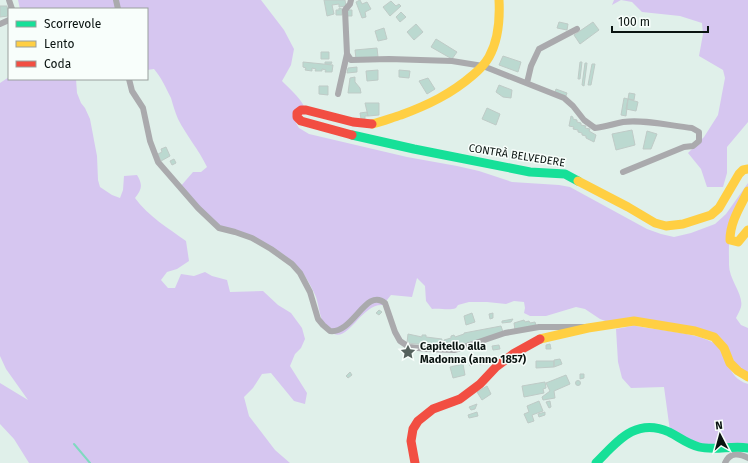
<svg xmlns="http://www.w3.org/2000/svg" width="748" height="463" font-family="'Fira Sans',sans-serif">
<style>
.forest{fill:#d6c6f0}
.lines{fill:none;stroke-linecap:round;stroke-linejoin:round}
.stream{stroke:#80d9c0;stroke-width:2}
.building{fill:#bbd9d0;stroke:#bfcbc7}
.street{stroke:#aaaaad;stroke-width:6}
.fast{stroke:#16e098;stroke-width:9}
.slow{stroke:#ffcf43;stroke-width:9}
.jam{stroke:#f24e42;stroke-width:9}
.labels{text-anchor:middle;stroke-width:3;stroke-linejoin:round;paint-order:stroke}
.street-label{font-size:11px;fill:#0a1411;stroke:#f8fefb}
.poi-label{font-size:11px;font-weight:bold;fill:#0a1411;stroke:#f8fefb;text-anchor:start}
</style>
<rect width="100%" height="100%" fill="#e0f0ea"/>
<path class="forest" d="M18,0H261L284,30L294,49L291,65L282,81C291,90 303,100 307,113L301,112L298,116L296,123L299,128L309,134L407,157L457,166L479,171L512,182L559,185L570,187L647,229L661,234L674,237L691,233L715,224L726,214L748,183C748,200 738,213 732,229C728,239 729,252 729,263C728,279 744,294 741,307C740,310 738,314 736,318L741,325L748,328V378C735,374 735,357 727,349C713,335 655,323 636,326C655,330 702,333 717,345C732,357 724,376 748,384V447C732,442 715,447 699,444C689,443 679,436 670,431L664,387L631,388L622,378L618,362L616,329L633,326L621,327L600,319L585,309L576,307L546,316H530L524,313L525,308L524,302L514,301L506,304L487,302H469L458,305L456,308C449,311 441,308 432,309L426,301L425,286L417,278L412,297L391,295L383,305C362,303 350,340 334,334C320,328 320,309 316,297C312,288 307,278 301,271C288,255 264,241 245,234C237,231 227,229 219,225C204,215 192,200 180,187L193,172H201L207,167C199,150 186,135 178,119C175,112 173,105 171,98C166,88 161,77 154,69L147,70V9H20Z
M614,0H748V122L727,147V173L723,187H707L701,169L688,153L704,137L718,115L725,78L723,70L699,56L703,34L702,23L680,16L642,12L632,2L621,0L612,5Z
M9,77V79H76L77,93L81,103L85,108L90,119L97,156L98,180L100,187L112,195L120,198L123,190L124,176L137,175C143,185 142,189 135,198C148,216 168,228 186,241L189,261L177,269L167,272L161,280L168,288H175L181,274L194,276L205,272L212,276L227,280L230,292L263,291L278,305L291,313L302,328L305,339L301,348L295,354L290,366L307,393L305,404L294,401L271,373L262,374L253,388L244,397L249,416L275,450L290,463H29L14,439L0,424V383L28,400L6,369L0,356V83Z"/>
<g class="lines">
<path class="stream" d="M74,444L90,463"/>
</g>
<path class="building" d="M324,0H345L346,6L339,7V4L332,5L334,14L327,16Z
M360,0L362,4L367,2L371,9L365,12L366,17L362,18L356,2Z
M391,1L396,6L399,4L401,6L390,16L383,7Z
M0,6H7L8,16L0,17Z
M339,8L342,9V15H336V10H339Z
M347,10H352V16H347Z
M401,12L406,17L400,22L396,17Z
M559,22L568,24L567,30L557,28Z
M593,22L599,30L580,44L574,35Z
M416,24L423,32L414,40L407,32Z
M384,28L387,39L378,41L375,31Z
M436,39L457,52L452,59L431,47Z
M377,48L378,57L356,59L355,50Z
M321,52H329V59H321Z
M503,56L521,62L518,72L499,65Z
M303,62L333,65L332,72H325L326,70L322,69V71H315L316,69L312,68V71L305,70L306,68L303,67Z
M325,62H332L331,64H325Z
M580,62H582L580,79H578Z
M585,63H587L584,86L582,85Z
M592,64H595L591,85H588Z
M357,67V72L347,73L348,68Z
M378,70V80L367,81L366,71Z
M399,70L410,71L409,78L399,77Z
M355,77V82L360,88L361,93H348L350,78Z
M428,78L435,89L427,94L419,81Z
M499,85L512,90L511,98L503,97L496,92Z
M319,86H328V95L319,94Z
M556,89L567,93L566,96L555,92Z
M629,93L635,94L634,100L628,99Z
M624,98L628,99L626,116L621,115Z
M628,99L638,102L636,111L626,109Z
M365,103H379V115L368,116Z
M487,108L500,114L496,125L482,119Z
M367,112L368,116H365V119H361L360,113Z
M571,116L573,117V119L577,120V122L581,123V125L586,126L585,128L590,129L589,131L596,135L594,142L586,138V136L582,135V133L578,132V130L573,129L574,127L569,126Z
M632,130L635,145L616,150L612,134Z
M647,131L657,134L651,149H643Z
M166,147L170,156L161,161L158,154L162,152L161,149Z
M174,159L176,163L172,165L170,161Z
M379,310L382,312L379,315L376,313Z
M472,313L475,322L466,325L464,316Z
M493,313V318L490,319L489,314Z
M513,319L511,322L502,323V321Z
M524,320L525,322L529,321L530,323L535,322L536,325L515,330L514,323Z
M501,326L503,332L449,349L448,342L445,343L444,340L451,338V336L454,335L455,337L464,334V333Z
M408,334L422,337V335H426V337L442,339L441,344L428,345L407,343Z
M550,344L551,349H546V345Z
M499,345L500,349L493,350L492,346Z
M477,358L478,361L481,360L483,363L480,365L479,362L470,366L469,363Z
M560,359L562,364L554,367V360Z
M536,361H554V367L536,368Z
M463,364L465,375L453,378L450,367Z
M350,372L352,375L348,378L346,376Z
M580,374H584V378L580,379Z
M566,375L570,384L554,391L555,398L543,400L542,397L550,391L546,383Z
M575.5 383a2.5 2.5 0 1 1 5 0a2.5 2.5 0 1 1-5 0Z
M545,382L546,388L543,389L544,393L524,397L522,386Z
M487,386L491,394L482,400L477,392Z
M539,401L543,411L532,415L534,421L528,423L524,414L529,412L527,406Z
M550,401L551,407L549,408L546,402Z
M477,404L475,409L471,410L469,407Z
M477,412L478,416L469,418L468,415Z
M545,412V415L539,417L538,414Z"/>
<g class="lines">
<path class="street" d="M9,0L12,9
M116,0L118,9
M351,0L350,4L345,10L347,54L351,60L389,59L452,61L483,66L564,98L573,106L584,120L595,128C605,127 613,124 623,122C644,119 671,126 692,128L699,132V141L693,146L684,147L623,172
M0,24L9,20
M129,79L132,91L143,108L150,141L158,162L198,208L219,228L235,232L252,238L271,249L292,264L300,273L310,292L318,319L323,325L330,331C353,334 366,287 385,303L395,332L400,341L409,347L427,349L455,350L505,333L539,327H584
M527,83L531,66L539,49L577,29
M338,94L347,54
M725,463C730,452 739,453 748,458"/>
<path class="fast" d="M352,135L414,149L530,172L565,174L578,181
M596,463C617,442 635,417 669,432C679,437 687,444 699,447C715,451 732,445 748,448"/>
<path class="slow" d="M372,124C382,122 391,118 401,115C428,105 451,94 473,75C479,70 485,64 489,57C499,39 500,19 499,0
M578,181L628,207L655,223L666,226L683,224L711,215L719,208L739,174L743,170L748,169
M748,191C740,207 730,222 730,240L738,242L748,230
M540,339L588,328L634,321L695,331L714,337L724,348L730,363L738,371L748,377"/>
<path class="jam" d="M352,135L301,121L297,117V113L301,110H306L353,122L372,124
M415,463L411,441L413,429L418,421L433,409L460,399L480,384L496,367L513,354L540,339"/>
</g>
<defs>
<g id="sight-bare" transform="scale(1.2)"><path d="M0-6L1.8-2.2L6-1.7L2.9 1.2L3.7 5.4L0 3.3L-3.7 5.4L-2.9 1.2L-6-1.7L-1.8-2.2Z" fill="#55615d" stroke="#f8fefb" stroke-width="2.5" paint-order="stroke"/></g>
</defs>
<g fill-rule="evenodd">
<use href="#sight-bare" x="408" y="352"/>
</g>
<g class="labels">
<g class="street-label">
<text transform="translate(517 155) rotate(9)" y="4">CONTRÀ BELVEDERE</text>
</g>
<g class="poi-label">
<text x="420" y="350">Capitello alla<tspan x="420" dy="13">Madonna (anno 1857)</tspan></text>
</g>
</g>
<rect x="8" y="8" width="140" height="72" fill="#f8fefb" stroke="#99a09d"/>
<rect x="16" y="21" width="20" height="6" fill="#16e098" stroke="#99a09d"/>
<text x="44" y="28" font-size="12" fill="#0a1411">Scorrevole</text>
<rect x="16" y="41" width="20" height="6" fill="#ffcf43" stroke="#99a09d"/>
<text x="44" y="48" font-size="12" fill="#0a1411">Lento</text>
<rect x="16" y="61" width="20" height="6" fill="#f24e42" stroke="#99a09d"/>
<text x="44" y="68" font-size="12" fill="#0a1411">Coda</text>
<g transform="translate(720 435) rotate(354)" stroke="#f8fefb" stroke-width="3" paint-order="stroke">
<path d="M0-3L7 15L0 10L-7 15Z" fill="#0a1411"/>
<text y="-6" font-size="11" font-weight="bold" text-anchor="middle" fill="#0a1411">N</text>
</g>
<path d="M612 26v6h96v-6" fill="none" stroke="#0a1411" stroke-width="2"/>
<text x="618" y="26" font-size="12" fill="#0a1411" stroke="#f8fefb" stroke-width="3" paint-order="stroke">100 m</text>
</svg>
